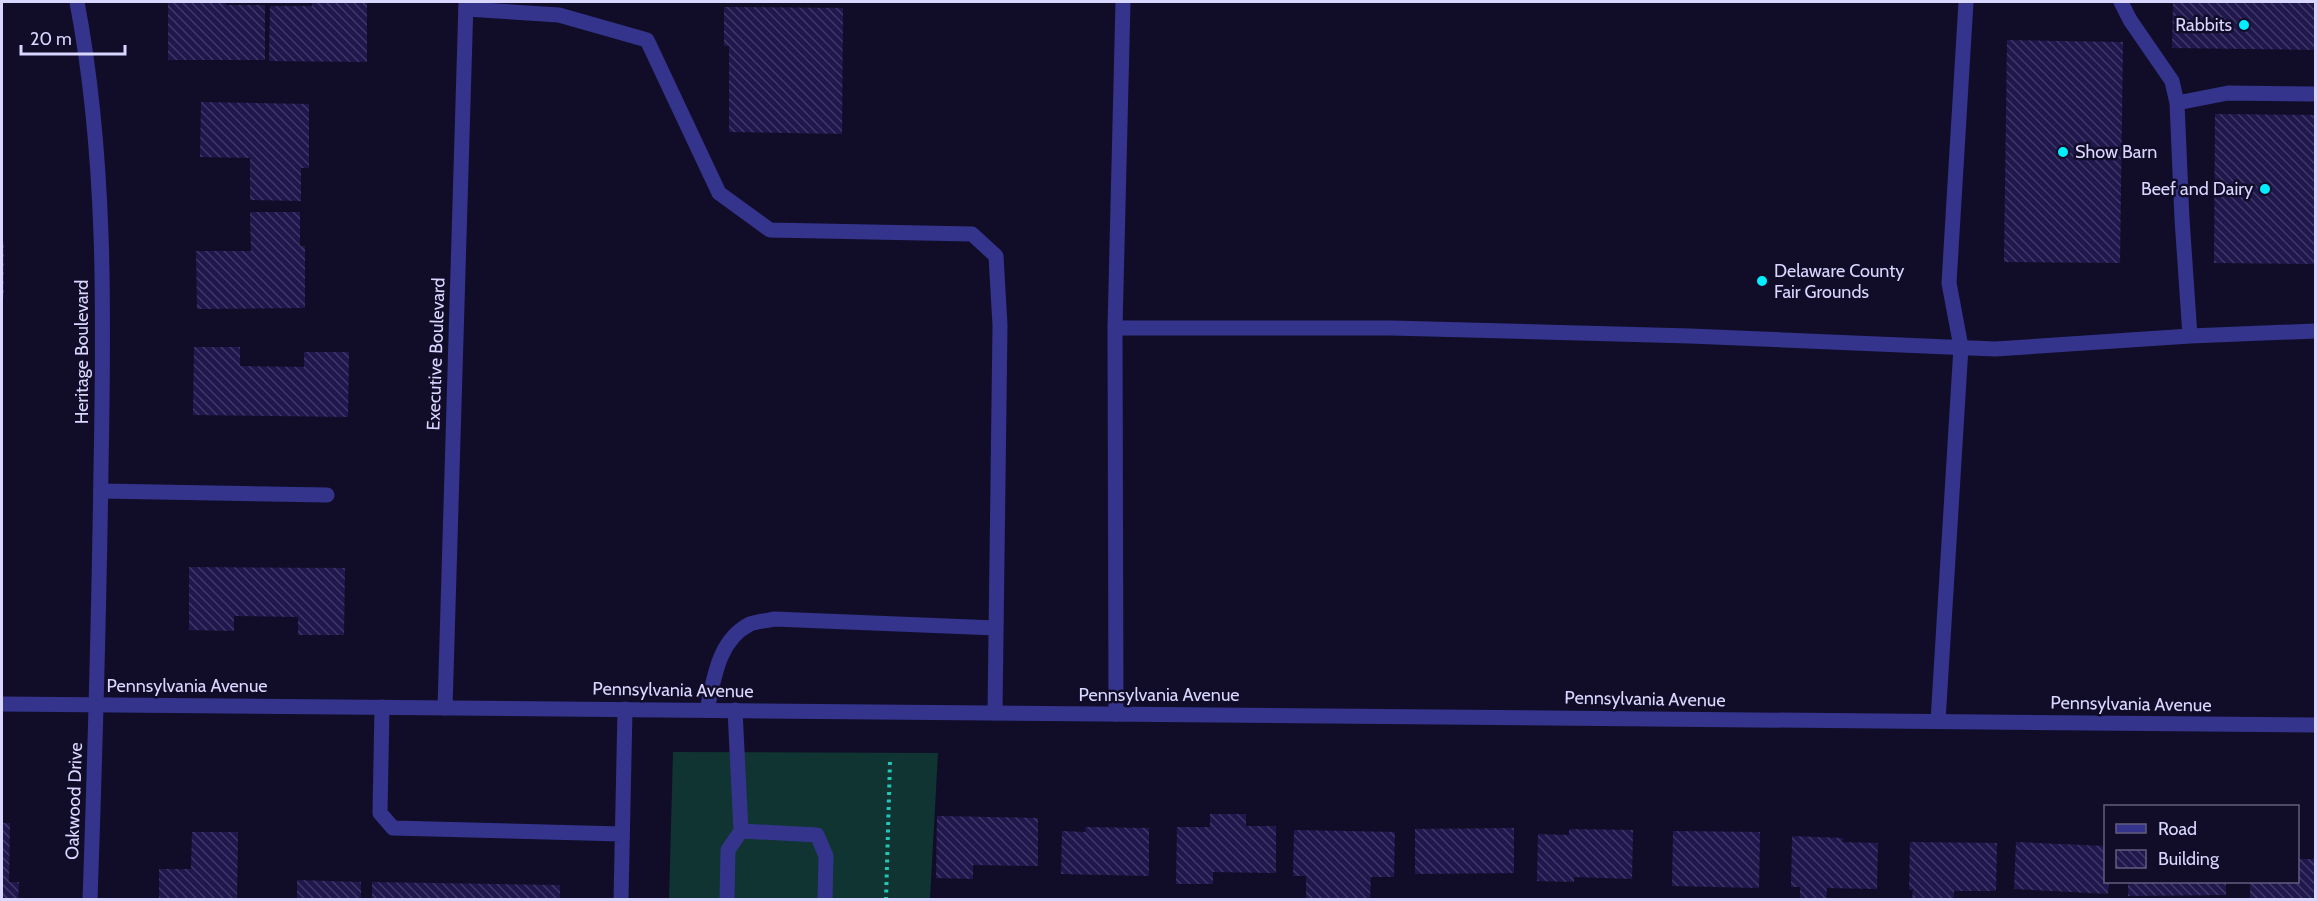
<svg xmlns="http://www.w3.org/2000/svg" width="2317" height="901" font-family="Cabin,sans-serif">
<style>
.pitch{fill:#103431}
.building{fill:url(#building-back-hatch)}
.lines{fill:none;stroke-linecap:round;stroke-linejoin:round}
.path{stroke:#23c6b7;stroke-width:4;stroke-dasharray:3 4.5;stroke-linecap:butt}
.service{stroke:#34348d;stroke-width:15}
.minor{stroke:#34348d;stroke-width:15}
.tertiary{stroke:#34348d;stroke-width:15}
.poi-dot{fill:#02eeff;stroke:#110d29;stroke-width:2}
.labels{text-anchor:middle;stroke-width:5;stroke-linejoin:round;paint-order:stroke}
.poi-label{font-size:18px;fill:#d9d6ff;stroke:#110d29;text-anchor:end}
.street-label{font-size:18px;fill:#d9d6ff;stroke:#110d29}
</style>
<defs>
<pattern id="building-back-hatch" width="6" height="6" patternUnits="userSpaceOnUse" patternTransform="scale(1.5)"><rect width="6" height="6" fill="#20174c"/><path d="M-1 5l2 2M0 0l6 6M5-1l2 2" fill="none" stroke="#403867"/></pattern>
</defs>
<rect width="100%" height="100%" fill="#110d29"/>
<path class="pitch" d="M673,752L938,753L930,899L669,900Z"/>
<path class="building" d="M168,2H226V5H265V60H168Z
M312,2H367V62L269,61L270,6H312Z
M2173,2H2316V50L2172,48Z
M724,7L843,8L842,134L729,132V46H724Z
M2007,40L2123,42L2120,263L2004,262Z
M201,102L309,104V168H301V201L250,200V158L200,157Z
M2215,114L2316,115V264L2214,263Z
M250,212H300V246H305V308L197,309L196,251H251Z
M2,242H4V297H2Z
M194,347H240V366L304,367V352H349L348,417L193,415Z
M189,567L345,568L344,635H298V617L234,616V631L189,630Z
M1210,814H1246V826H1276V873L1213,872V884H1176L1177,827H1210Z
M937,816L1038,818V866L973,865V879L936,878Z
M2,823H10L9,882H19L18,900H2Z
M1085,827L1149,828V876L1061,874L1062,831L1086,832Z
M1514,828V873L1415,874V829Z
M1569,829L1633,830L1632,879L1574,877V882L1537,881L1538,834L1569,835Z
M1294,830L1395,832L1394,877H1371L1370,898H1306V876H1293Z
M1673,831L1760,832L1759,888L1672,886Z
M192,832H238L237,900H159V869H191Z
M1792,836L1843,838L1842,842L1878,843L1877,889L1827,888L1826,900H1800V887H1791Z
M1910,842L1997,843L1996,891H1954V900H1912L1913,889L1909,890Z
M2016,842L2106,846V882H2109L2108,894L2014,889Z
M2298,859H2316V900H2250V882H2298Z
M297,880L361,882V900H297Z
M372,882L560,885V900H372Z
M2128,882H2226V895L2128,896Z"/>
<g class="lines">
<path class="path" d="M886,900L890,761"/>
<path class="service" d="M2121,2L2130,20L2172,81L2177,103L2182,219L2190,336
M466,9L559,15L647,40L719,193L770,230L972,234L996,256L1000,325L995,713
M2177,103L2228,93L2316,94
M1115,328H1391L1690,336L1995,349L2190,336L2316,331
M101,491L327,495
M382,707L380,813L393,828L622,834
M707,710C714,679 718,640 750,624C757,621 767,621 774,619L996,628
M1116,714L1115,328L1123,2
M1938,721L1961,347L1949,283L1966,2
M741,831L817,835L826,856L825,900
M621,900L625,709
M727,900L728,850L741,831L735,710"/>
<path class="minor" d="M77,2C106,155 104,312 101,468C99,612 95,756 90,900
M445,708L466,2"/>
<path class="tertiary" d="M2,704L2316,725"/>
</g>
<g class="poi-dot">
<circle cx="2244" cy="25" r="6"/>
<circle cx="2063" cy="152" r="6"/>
<circle cx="2265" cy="189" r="6"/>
<circle cx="1762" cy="281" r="6"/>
</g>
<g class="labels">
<g class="poi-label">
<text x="2232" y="31">Rabbits</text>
<text x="2075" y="158" text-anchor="start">Show Barn</text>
<text x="2253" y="195">Beef and Dairy</text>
<text x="1774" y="277" text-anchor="start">Delaware County<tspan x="1774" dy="21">Fair Grounds</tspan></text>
</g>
<g class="street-label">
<text transform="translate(82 352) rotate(-90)" y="6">Heritage Boulevard</text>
<text transform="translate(436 354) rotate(-88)" y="6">Executive Boulevard</text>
<text x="187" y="692">Pennsylvania Avenue</text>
<text transform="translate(673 690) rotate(1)" y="6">Pennsylvania Avenue</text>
<text x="1159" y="701">Pennsylvania Avenue</text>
<text transform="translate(1645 699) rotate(1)" y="6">Pennsylvania Avenue</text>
<text transform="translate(2131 704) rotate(1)" y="6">Pennsylvania Avenue</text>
<text transform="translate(74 801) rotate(-88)" y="6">Oakwood Drive</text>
</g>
</g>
<rect width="2317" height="901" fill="none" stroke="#d9d6ff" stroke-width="6"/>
<rect x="2104" y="805" width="195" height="78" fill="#110d29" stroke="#615d7f" stroke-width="1.5"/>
<rect x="2116" y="824" width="30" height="9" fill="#34348d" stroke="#615d7f" stroke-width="1.5"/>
<text x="2158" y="835" font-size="18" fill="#d9d6ff">Road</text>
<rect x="2116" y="850" width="30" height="18" fill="url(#building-back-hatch)" stroke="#615d7f" stroke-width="1.5"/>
<text x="2158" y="865" font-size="18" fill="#d9d6ff">Building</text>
<path d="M21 45v9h104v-9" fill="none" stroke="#d9d6ff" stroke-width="3"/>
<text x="30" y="45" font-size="18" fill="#d9d6ff" stroke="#110d29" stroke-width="4.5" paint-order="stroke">20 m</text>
</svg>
